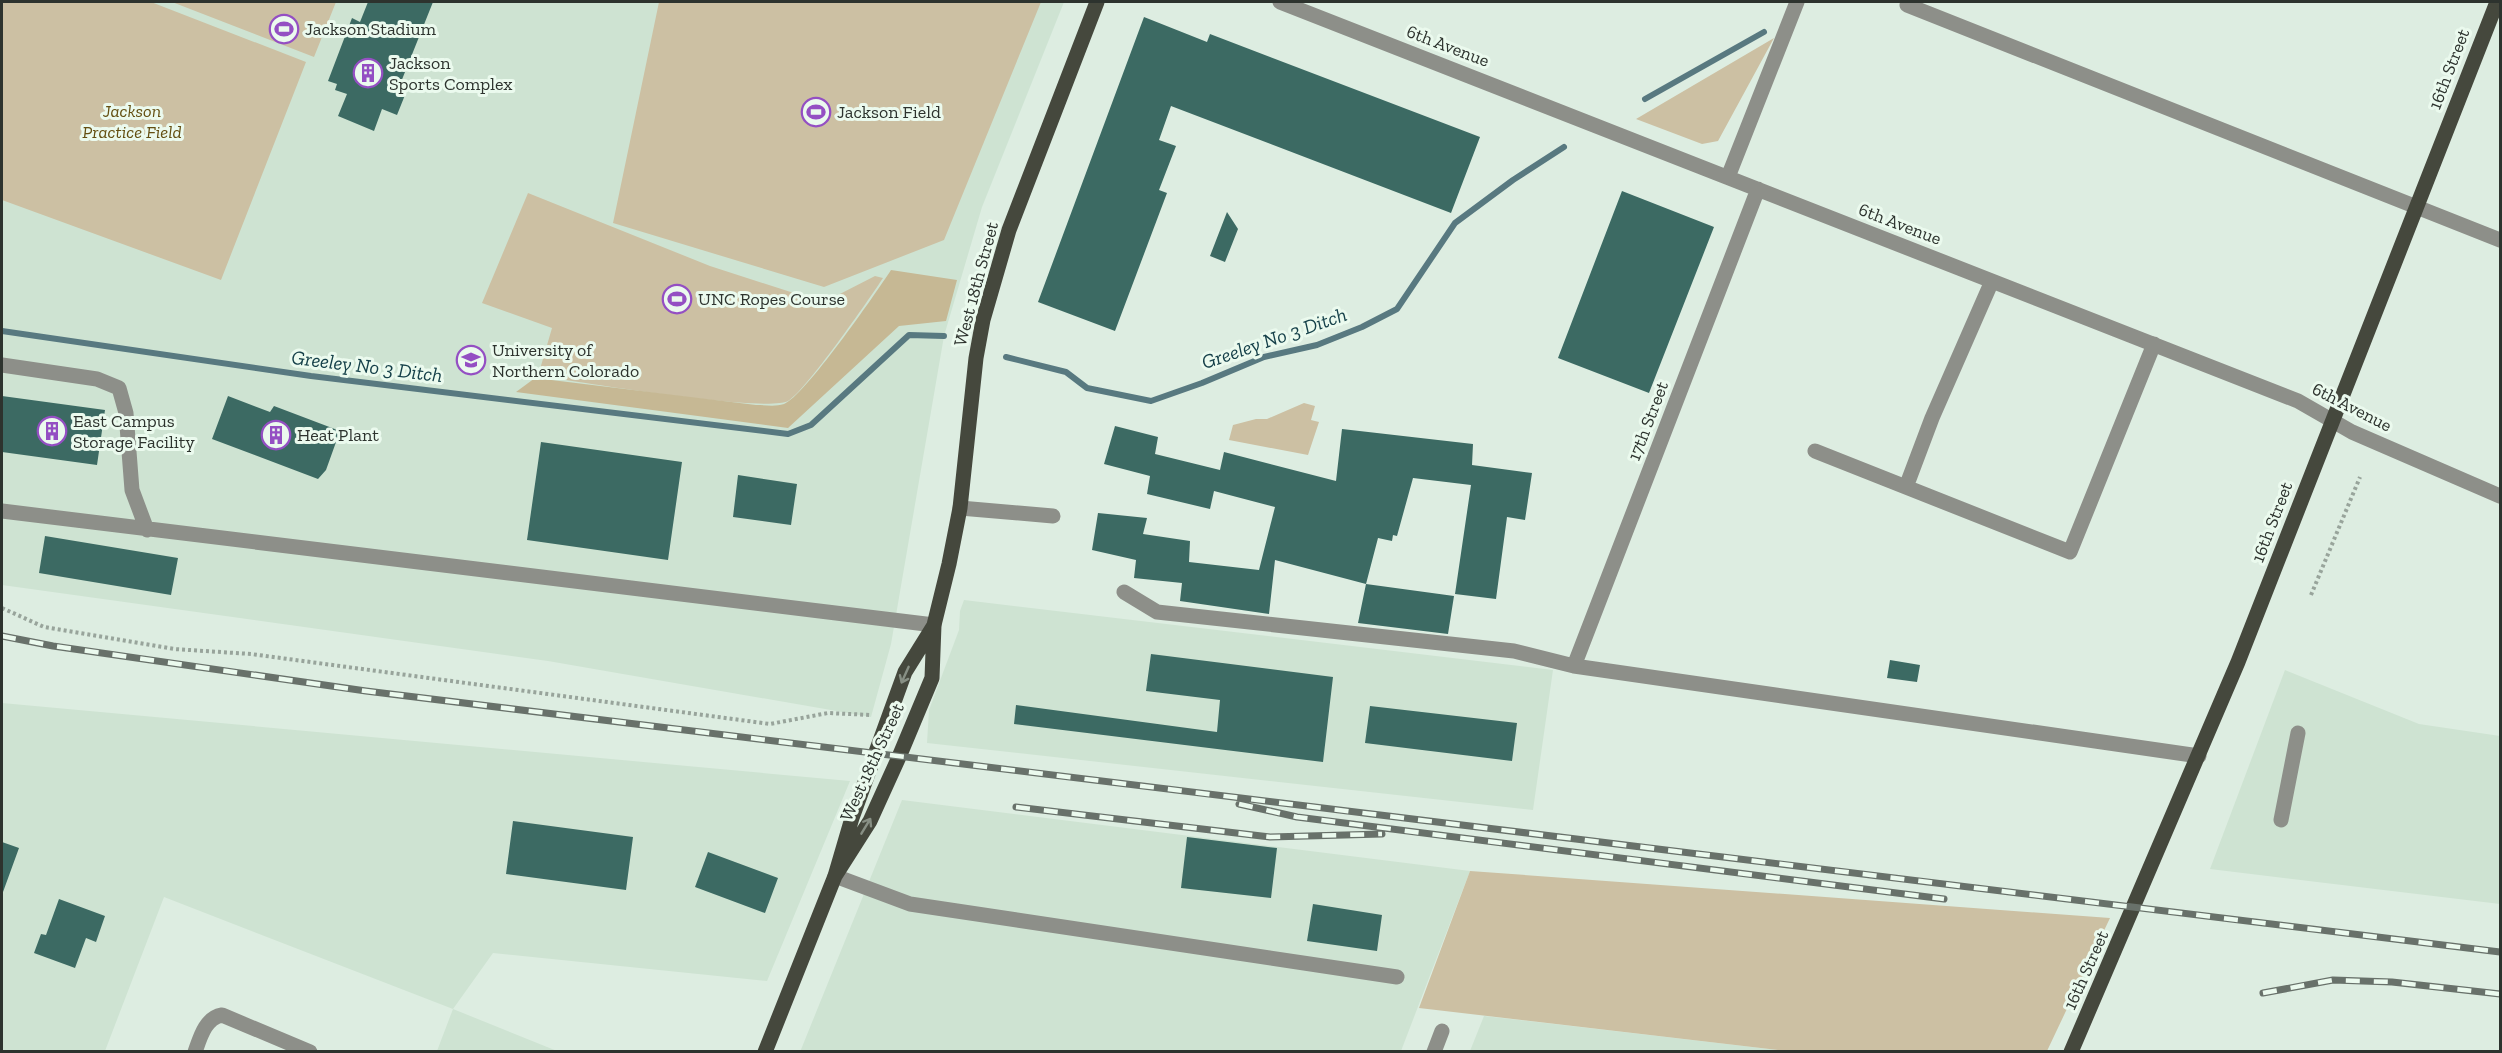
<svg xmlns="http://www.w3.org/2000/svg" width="2502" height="1053" font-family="'Zilla Slab',serif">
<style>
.built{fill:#cee3d2}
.green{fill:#ccc0a3}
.forest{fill:#c6b894}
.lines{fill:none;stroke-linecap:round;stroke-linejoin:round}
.stream{stroke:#587980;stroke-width:6}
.building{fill:#3c6a63}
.path{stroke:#98a49b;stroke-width:4;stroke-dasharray:3 3;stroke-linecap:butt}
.minor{stroke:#8d8f89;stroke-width:15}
.major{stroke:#45483d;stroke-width:15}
.rail-casing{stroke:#68716a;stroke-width:7}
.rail{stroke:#ebfaee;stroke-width:4.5;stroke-dasharray:14;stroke-linecap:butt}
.oneway{stroke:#878f84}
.labels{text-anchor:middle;stroke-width:6;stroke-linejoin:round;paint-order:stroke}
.poi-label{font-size:18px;fill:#2d332e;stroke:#ebfaee;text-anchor:start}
.street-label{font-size:18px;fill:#2d332e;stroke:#ebfaee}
.park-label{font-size:18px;font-style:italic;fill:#634e10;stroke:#ebfaee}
.water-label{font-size:20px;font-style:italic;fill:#154049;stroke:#ebfaee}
</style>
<rect width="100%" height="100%" fill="#ddede1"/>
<path class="built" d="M2,2H1064L982,207L944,336L891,644L871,717L548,661L2,585Z
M964,600L1553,670L1533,810L927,743L929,710L959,630L960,611Z
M2285,670L2419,724L2500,736V904L2210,869Z
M2,703L850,781L767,981L493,953L453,1009L557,1051H437L453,1009L164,897L105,1051H2Z
M902,800L1470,871L1401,1051L800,1052Z
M1484,1016L1787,1051H1470Z"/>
<path class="green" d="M2,2H151L306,62L221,280L2,200Z
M172,2H336L314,57Z
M659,2H1041L944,240L824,287L613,223Z
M1774,38L1718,141L1702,144L1636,119Z
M528,193L710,266L800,295L834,297L875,276L883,278C870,298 805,392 788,401C763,413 577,381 538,376L552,328L482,303Z
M1304,403L1315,406L1311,420L1319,422L1308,455L1229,440L1233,425L1256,419H1267Z
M1470,871L2110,918L2047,1051H1787L1419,1008Z"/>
<path class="forest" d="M891,270L957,280L946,321L899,326L788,428L516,392L535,378L756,405C765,405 775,407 784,404C804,397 876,293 891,270Z"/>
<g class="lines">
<path class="stream" d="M1645,99L1764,32
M2,331L311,376L788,434L811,425L909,335L944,336
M1006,357L1066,372L1087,388L1151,401L1202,383L1264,357L1317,345L1362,327L1397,309L1455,223L1513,180L1564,147"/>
</g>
<path class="building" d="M368,2H433L401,82L409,85L397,115L382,109L374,131L338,116L347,94L335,90L337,84L328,81L352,18L360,22Z
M1144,17L1207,42L1210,34L1480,137L1451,213L1171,106L1159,140L1176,146L1159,190L1167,193L1115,331L1038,302Z
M1622,191L1714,227L1649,393L1558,358Z
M1227,212L1238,229L1225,262L1210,256Z
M2,396L105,410L97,465L2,452Z
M228,396L270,412L274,406L340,431L326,470L318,479L212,439Z
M1115,426L1158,437L1155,454L1220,470L1224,452L1336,481L1342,429L1473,444L1472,465L1532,473L1525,520L1507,517L1496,599L1455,594L1471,485L1413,478L1397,536L1393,535L1392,541L1378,538L1366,584L1454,596L1448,634L1358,623L1366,584L1275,560L1269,614L1180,601L1182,583L1134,578L1136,560L1092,550L1098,513L1147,518L1143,534L1190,541L1189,562L1259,570L1275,507L1214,491L1210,509L1147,494L1150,476L1104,464Z
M541,442L682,462L668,560L527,540Z
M738,475L797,484L791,525L733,517Z
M45,536L178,558L171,595L39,573Z
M1151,654L1333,677L1323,762L1014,724L1016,705L1217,732L1220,700L1146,691Z
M1890,660L1920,665L1917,682L1887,678Z
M1370,706L1517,723L1512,761L1365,743Z
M513,821L633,837L626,890L506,874Z
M1187,837L1277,848L1271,898L1181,888Z
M2,842L19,848L3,892L2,891Z
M708,852L778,878L765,913L695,887Z
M59,899L105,916L96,942L86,938L75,968L34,953L41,934L46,935Z
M1313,904L1382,915L1377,951L1307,941Z"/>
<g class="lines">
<path class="path" d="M2311,595L2360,477
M2,608L44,627L174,649L251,654L770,724L828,713L871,715"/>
<path class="minor" d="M1280,2L2298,401L2352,432L2500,496
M1907,5L2500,240
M1728,177L1797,2
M2,365L97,379L119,388L126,413L132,490L147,530
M1815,451L2070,552L2154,344
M1906,487L1932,418L1992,281
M960,508L1053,516
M2,511L934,625
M1124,592L1157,612L1514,651L1574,666L2199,756
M1574,666L1758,189
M2281,820L2298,733
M835,876L910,904L1397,977
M195,1052C200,1038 205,1018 222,1015L310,1052
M1434,1052L1442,1031"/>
<path class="major" d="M835,876L870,821L899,757L932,678L934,625L949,564L960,508L976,358L983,320L1009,230L1097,2
M765,1052L835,876L852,818L905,672L933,627
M2071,1052L2238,662L2497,2"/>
<g class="rail-casing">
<path id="rail" d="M2,636L53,646L366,691L2500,952
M1239,804L1297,817L1944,899
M1016,807L1270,837L1382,834
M2263,993L2333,980L2392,982L2500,994"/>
</g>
<use href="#rail" class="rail"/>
</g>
<defs><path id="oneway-shaft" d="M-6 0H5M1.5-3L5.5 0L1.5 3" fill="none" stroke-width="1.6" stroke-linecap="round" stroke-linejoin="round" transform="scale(1.5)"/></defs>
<g class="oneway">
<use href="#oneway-shaft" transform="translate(905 675) rotate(114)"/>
<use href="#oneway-shaft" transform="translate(866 826) rotate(-59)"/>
</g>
<defs>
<g id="stadium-ring" transform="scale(1.5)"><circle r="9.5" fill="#ebfaee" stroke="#944fc3" stroke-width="1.5"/><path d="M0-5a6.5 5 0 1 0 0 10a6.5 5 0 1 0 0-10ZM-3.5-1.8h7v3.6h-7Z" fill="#944fc3"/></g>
<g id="building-ring" transform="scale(1.5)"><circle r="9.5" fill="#ebfaee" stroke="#944fc3" stroke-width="1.5"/><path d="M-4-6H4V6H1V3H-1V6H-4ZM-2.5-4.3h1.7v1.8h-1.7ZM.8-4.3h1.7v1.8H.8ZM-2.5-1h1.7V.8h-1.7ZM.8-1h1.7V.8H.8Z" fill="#944fc3"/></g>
<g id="university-ring" transform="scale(1.5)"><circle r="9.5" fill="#ebfaee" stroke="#944fc3" stroke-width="1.5"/><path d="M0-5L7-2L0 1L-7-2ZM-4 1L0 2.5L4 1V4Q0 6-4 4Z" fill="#944fc3"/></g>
</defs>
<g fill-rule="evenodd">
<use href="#stadium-ring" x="284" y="29"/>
<use href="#building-ring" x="368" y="73"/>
<use href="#stadium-ring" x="816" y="112"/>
<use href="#stadium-ring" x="677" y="299"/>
<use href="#university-ring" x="471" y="360"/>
<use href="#building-ring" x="52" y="431"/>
<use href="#building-ring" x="276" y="435"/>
</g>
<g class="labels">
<g class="poi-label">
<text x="305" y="35">Jackson Stadium</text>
<text x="389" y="69">Jackson<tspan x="389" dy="21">Sports Complex</tspan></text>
<text x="837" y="118">Jackson Field</text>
<text x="698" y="305">UNC Ropes Course</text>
<text x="492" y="356">University of<tspan x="492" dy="21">Northern Colorado</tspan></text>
<text x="73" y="427">East Campus<tspan x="73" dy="21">Storage Facility</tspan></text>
<text x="297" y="441">Heat Plant</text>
</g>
<g class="street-label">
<text transform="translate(1448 46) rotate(21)" y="6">6th Avenue</text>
<text transform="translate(2449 69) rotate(-69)" y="6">16th Street</text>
<text transform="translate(1900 224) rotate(21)" y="6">6th Avenue</text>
<text transform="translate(976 284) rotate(-75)" y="6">West 18th Street</text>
<text transform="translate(2352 407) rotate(27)" y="6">6th Avenue</text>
<text transform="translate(1648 421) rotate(-69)" y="6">17th Street</text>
<text transform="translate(2272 522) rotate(-69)" y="6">16th Street</text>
<text transform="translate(872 762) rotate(-65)" y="6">West 18th Street</text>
<text transform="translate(2086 970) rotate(-66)" y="6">16th Street</text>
</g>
<g class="park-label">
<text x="132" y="117">Jackson<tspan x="132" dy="21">Practice Field</tspan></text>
</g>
<g class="water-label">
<text transform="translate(1274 338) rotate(-19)" y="7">Greeley No 3 Ditch</text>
<text transform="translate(367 366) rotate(7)" y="7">Greeley No 3 Ditch</text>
</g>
</g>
<rect width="2502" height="1053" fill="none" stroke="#2d332e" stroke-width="6"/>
</svg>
